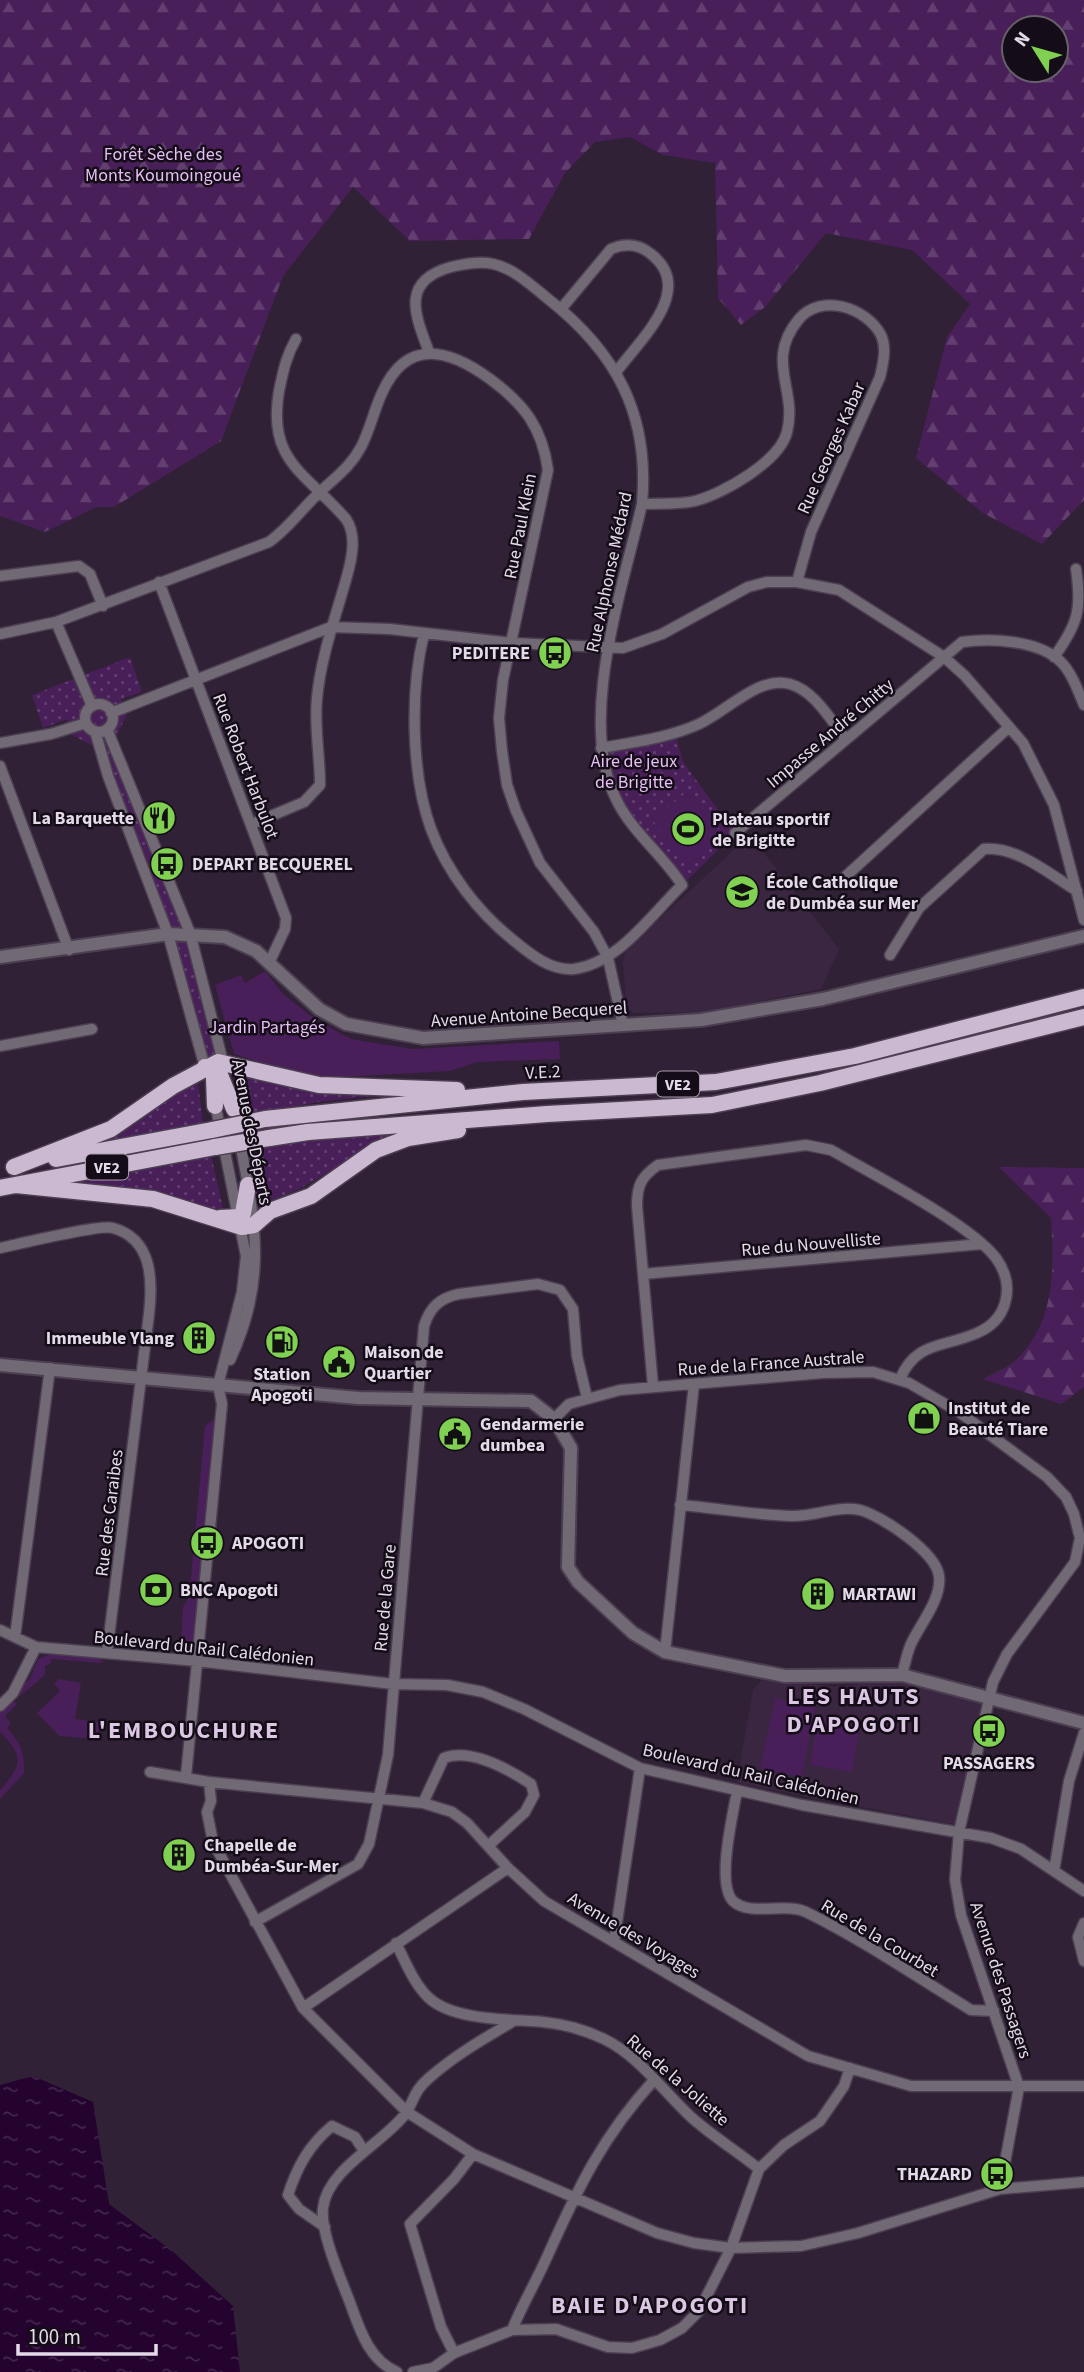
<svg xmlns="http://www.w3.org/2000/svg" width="1084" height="2372" font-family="'Source Sans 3',sans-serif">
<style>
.built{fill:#3a2641}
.grass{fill:url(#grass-dots)}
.forest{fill:url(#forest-firs);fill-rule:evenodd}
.garden{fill:#481f58}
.water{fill:url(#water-ripples)}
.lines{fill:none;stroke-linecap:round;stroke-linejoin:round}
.minor-casing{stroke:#4d3f52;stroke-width:13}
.tertiary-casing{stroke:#4d3f52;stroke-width:16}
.trunk-casing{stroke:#4d3f52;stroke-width:19}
.minor{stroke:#716a75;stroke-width:10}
.tertiary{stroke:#716a75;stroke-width:12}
.trunk{stroke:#cbb9d2;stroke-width:16}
.trunk-bridge-casing{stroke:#4d3f52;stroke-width:19;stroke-linecap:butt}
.trunk-bridge{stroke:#cbb9d2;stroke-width:16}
.labels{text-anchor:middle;stroke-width:5;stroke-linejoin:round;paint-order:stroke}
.shield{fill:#140d17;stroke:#a69ca9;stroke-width:2}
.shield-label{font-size:16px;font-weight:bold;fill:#e4dae8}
.park-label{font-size:18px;fill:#e5bff5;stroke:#140d17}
.street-label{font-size:18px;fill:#e4dae8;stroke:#140d17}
.poi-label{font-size:18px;font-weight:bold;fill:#e4dae8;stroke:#140d17;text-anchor:start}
.district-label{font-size:24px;font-weight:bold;letter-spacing:2px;fill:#dbc7e3;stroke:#140d17}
</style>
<defs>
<pattern id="grass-dots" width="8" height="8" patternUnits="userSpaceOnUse" patternTransform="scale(1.75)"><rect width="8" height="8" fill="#481f58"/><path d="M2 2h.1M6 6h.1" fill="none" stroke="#623f70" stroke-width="1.8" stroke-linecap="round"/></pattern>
<pattern id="forest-firs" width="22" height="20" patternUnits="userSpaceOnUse" patternTransform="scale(1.75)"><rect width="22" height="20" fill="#481f58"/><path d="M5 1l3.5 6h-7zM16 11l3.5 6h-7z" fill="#623f70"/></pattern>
<pattern id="water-ripples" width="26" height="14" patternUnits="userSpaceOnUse" patternTransform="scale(1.75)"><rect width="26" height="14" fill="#24032f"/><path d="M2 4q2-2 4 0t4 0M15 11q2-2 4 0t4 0" fill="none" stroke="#44274d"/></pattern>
</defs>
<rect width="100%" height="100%" fill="#302136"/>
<path class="built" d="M750,835L839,949L821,989L708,1012L632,1013L626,1003L623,963L626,950Z
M764,1678L835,1687L886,1680L985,1702L957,1825L737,1783L753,1689Z"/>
<path class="grass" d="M130,657L142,692L121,699L127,714L115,739L190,933L224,1063L205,1067L168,934L95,747L72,735L67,719L43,728L32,695Z
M675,733L683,762L735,833L682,885L624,815L601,748Z
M238,1073L407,1092L318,1102L241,1117L233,1074Z
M194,1082H198L203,1123L92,1147Z
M405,1131C351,1148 317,1190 260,1203L256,1200L247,1147L348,1133Z
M211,1155L223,1208L219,1213L75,1185L73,1182Z"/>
<path class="forest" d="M0,0H1084V500L1042,544L983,513L916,458L947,337L970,304L912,250L826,233L765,307L741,325L718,298L715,163L663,155L630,137L595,142L565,173L529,239L410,241L353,187L283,276L221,441L114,507H96L45,532L0,516ZM1056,28V70H1014V28Z
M999,1167L1084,1168V1387L1061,1404L983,1379C993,1373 1008,1368 1016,1360C1056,1321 1054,1269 1051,1218Z"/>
<path class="garden" d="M686,792L724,836L690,865L653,821Z
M265,971L283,994L316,1020L351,1039L412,1049L559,1041L560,1059L477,1062L450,1071L342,1077L299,1074L234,1054L215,985L241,975L245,983Z
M221,1414L197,1661L180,1659L183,1607L189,1597L205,1426Z
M55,1652L103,1657L102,1663L51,1659V1664L45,1666V1675L20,1696L16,1692L30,1679L38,1659Z
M59,1679L81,1683L75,1719L100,1722L98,1739L59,1736L37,1713L60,1691L54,1684Z
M775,1698L816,1706L802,1777L760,1769Z
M13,1700L17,1704L5,1716L11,1723L7,1728C20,1742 25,1753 24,1773L0,1799V1790C22,1765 25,1757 0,1732V1712Z
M818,1715L861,1722L852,1772L810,1765Z"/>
<path class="water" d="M33,2076L93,2102L109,2204L171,2250L233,2306L240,2372H0V2085Z"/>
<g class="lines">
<g class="minor-casing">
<path id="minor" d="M561,309L611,249C625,243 639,244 651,254C696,289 641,339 617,371
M642,504C659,503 679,505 695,501C723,494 780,461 787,432C798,389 764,361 799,319C821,293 866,307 881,335C887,348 883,364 880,377L811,532L797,582
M0,576L79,566L90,574L103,606
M159,582L286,918L285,929L270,961
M56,622L92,706
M0,634L56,622L269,542C290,527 303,507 322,490C337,476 351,466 361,447C370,430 374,410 382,393C407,337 449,349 490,379C524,404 542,427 548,470L503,680L499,718L502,751L507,785L516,811L540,863L594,932L608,958L623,1025
M424,634C410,690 411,774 431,829C447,872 478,912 513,940C530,954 550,971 574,969C619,963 651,915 682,885C663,855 633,833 617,801C576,722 623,588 642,504C650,414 616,352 547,298C531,285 513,268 493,264C480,261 464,264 451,267C400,281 415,315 429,352
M1054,657C1078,624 1082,609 1076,569
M85 718a14 14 0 1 1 28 0a14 14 0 1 1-28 0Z
M111,713L331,627L390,629L513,643L623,648L662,634L748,587L767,582H797L839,590L944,657L965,676L1023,743L1054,805L1084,920
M107,729L190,933L224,1066
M95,731L108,776L168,934L206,1071
M0,743L51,734L86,723
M601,748C634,742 668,738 699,724C726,712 759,675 790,684C815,691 831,721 846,739
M0,766L69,950
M252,824L304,802L320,785C320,755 314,727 317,698C321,656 336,616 347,576C352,558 357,535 346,519C305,472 267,461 279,391C283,372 286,356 296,339
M735,833L962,642C991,638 1039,640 1061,662C1072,673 1078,691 1084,705
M846,876L1008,728
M890,955L919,908L984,849C1016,845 1052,876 1077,891
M0,1046L92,1029
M0,1248C19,1244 100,1224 113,1228C152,1239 153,1279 149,1314L107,1653
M643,1274L982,1244
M230,1360C271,1273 253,1212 236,1122
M653,1386L637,1206C637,1185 641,1177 658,1165L806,1145L831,1150C872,1174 969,1223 996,1258C1006,1272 1010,1286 1005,1303C1001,1317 991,1327 977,1333C943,1348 916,1341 900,1379
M554,1419L569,1404L620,1390L823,1373L873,1372L909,1383L959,1412L1047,1477L1066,1497L1074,1514L1080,1538L1075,1562L1007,1654L993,1682L959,1832L955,1880L961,1915L1019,2087L1000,2189
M680,1505C717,1508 754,1515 791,1516C815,1517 836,1505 860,1510C882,1516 936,1552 939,1576C942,1599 920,1624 911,1644C907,1653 905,1664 902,1675
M0,1630L36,1647L197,1661L393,1684L447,1685L483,1692L524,1709L640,1768L802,1805L991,1838L1021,1849L1084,1891
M15,1637L50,1368
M665,1652L694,1384
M0,1706L13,1693L36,1647
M150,1772L209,1782L423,1803L452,1812L467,1823L508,1868L544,1901L808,2056L911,2086H1084
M186,1776L222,1404L218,1385L242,1292L246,1256L215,1103
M209,1782L211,1801L207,1812L213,1842L303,2008L407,2112L473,2154L657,2233L694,2243L731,2248L801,2246L858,2233L1000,2189L1084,2182
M737,1791C733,1814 716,1884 733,1901C750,1917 786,1902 806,1912C863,1940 917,1977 971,2010L994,2011
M423,1803L444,1758C470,1748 508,1769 531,1784L534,1795L525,1812L488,1846
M1054,1871L1069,1781L1084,1733
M255,1922L358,1864L369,1844L388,1755L424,1326C430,1307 440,1298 459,1294L538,1284L560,1290L573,1309L577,1356L587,1398
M1084,1923L1078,1937L1084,1961
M614,1942L640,1768
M396,1943C405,1961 414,1984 429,1998C454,2021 511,2019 543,2022C563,2024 585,2030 604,2039C639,2056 663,2091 691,2117C712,2136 737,2151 759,2169
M303,2008L508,1868
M325,2227L299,2209L288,2195C297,2167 309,2145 332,2126L355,2137L364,2151
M512,2330C522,2305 536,2282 547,2257C578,2188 602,2137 654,2080
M454,2353L441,2327L410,2224L454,2179L473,2154
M397,2372C368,2360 359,2327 349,2300C340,2277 320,2231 323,2208C327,2169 385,2142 406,2113C415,2099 413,2092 429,2078C454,2056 483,2039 512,2022
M413,2372L433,2368L454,2353L512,2330L556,2329L608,2347L632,2348L660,2340L682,2328L699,2311L731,2248L759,2169L784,2145L820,2121L844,2086L850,2068"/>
</g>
<g class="tertiary-casing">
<path id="tertiary" d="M0,957L168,934L225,937L256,951L319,1009L346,1024L423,1038L701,1020L823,999L1084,936
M0,1365L358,1398L531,1401L554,1419L571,1448L568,1567L578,1582L633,1633L665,1652L785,1676L902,1675L1084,1723"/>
</g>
<g class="trunk-casing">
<path id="trunk" d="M205,1067L220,1075L234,1109
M215,1106L214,1078L220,1068
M265,1119L523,1092L716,1082L855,1056L1084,997
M269,1138L308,1132L547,1114L712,1105L820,1083L1084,1017
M56,1159L212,1130
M14,1167L111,1129L173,1086L218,1062L319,1085L457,1090
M16,1185L153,1199L242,1227L254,1225L270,1211L311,1196L376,1150L408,1138L458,1130
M0,1188L215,1147
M220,1218L239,1217L243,1213L248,1185"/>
</g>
<use href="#minor" class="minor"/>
<use href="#tertiary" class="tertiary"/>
<use href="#trunk" class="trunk"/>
<g class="trunk-bridge-casing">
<path id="trunk-bridge" d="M212,1130L265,1119
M215,1147L269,1138"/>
</g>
<use href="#trunk-bridge" class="trunk-bridge"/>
</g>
<defs>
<g id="bus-disc" transform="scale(1.75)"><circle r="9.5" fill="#80d051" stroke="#140d17"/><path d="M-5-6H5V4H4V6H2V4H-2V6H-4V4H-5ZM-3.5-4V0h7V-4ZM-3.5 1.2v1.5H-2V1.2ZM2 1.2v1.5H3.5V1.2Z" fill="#111"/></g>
<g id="restaurant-disc" transform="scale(1.75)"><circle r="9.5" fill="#80d051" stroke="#140d17"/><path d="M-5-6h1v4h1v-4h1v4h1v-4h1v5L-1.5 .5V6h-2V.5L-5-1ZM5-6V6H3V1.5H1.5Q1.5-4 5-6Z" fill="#111"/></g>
<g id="stadium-disc" transform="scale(1.75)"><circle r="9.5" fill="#80d051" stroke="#140d17"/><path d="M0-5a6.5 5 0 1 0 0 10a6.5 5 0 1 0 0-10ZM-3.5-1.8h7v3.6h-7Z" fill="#111"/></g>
<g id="school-disc" transform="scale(1.75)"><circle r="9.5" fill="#80d051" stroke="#140d17"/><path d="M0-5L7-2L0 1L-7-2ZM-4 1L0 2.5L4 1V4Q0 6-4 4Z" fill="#111"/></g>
<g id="building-disc" transform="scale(1.75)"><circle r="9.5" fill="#80d051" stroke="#140d17"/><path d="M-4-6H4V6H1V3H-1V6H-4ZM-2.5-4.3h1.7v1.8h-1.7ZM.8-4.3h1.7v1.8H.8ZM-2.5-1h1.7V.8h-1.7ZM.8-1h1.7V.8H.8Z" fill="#111"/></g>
<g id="fuel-disc" transform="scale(1.75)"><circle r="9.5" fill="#80d051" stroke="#140d17"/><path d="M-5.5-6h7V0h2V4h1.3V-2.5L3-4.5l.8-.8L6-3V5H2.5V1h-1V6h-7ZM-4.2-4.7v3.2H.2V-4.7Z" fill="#111"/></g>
<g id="civic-disc" transform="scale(1.75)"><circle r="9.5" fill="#80d051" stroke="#140d17"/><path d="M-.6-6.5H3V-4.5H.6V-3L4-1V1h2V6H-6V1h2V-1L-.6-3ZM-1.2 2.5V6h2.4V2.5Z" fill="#111"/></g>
<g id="shop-disc" transform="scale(1.75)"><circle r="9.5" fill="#80d051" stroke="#140d17"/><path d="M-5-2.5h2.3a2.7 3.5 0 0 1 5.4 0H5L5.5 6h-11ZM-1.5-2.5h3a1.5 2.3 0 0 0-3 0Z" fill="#111"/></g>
<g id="bank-disc" transform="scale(1.75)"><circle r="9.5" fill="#80d051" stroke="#140d17"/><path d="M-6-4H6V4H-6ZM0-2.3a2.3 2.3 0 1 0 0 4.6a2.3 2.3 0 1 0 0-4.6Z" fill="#111"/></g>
</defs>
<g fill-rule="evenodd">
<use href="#bus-disc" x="555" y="653"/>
<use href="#restaurant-disc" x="159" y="818"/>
<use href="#stadium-disc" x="688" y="829"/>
<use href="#bus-disc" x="167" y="864"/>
<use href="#school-disc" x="742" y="892"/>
<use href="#building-disc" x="199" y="1338"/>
<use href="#fuel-disc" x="282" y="1342"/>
<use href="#civic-disc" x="339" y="1362"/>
<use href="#shop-disc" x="924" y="1418"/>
<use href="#civic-disc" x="455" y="1434"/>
<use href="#bus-disc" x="207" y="1543"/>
<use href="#bank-disc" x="156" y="1590"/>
<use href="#building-disc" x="818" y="1594"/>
<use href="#bus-disc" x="989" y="1731"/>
<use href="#building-disc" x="179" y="1855"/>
<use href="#bus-disc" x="997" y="2174"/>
</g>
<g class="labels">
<g class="shield">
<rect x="657" y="1071.5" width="42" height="25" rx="5"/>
<rect x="86" y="1154.5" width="42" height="25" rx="5"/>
</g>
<g class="shield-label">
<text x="678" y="1090">VE2</text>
<text x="107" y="1173">VE2</text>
</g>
<g class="park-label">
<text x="163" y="160">Forêt Sèche des<tspan x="163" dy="21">Monts Koumoingoué</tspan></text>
<text x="634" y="767">Aire de jeux<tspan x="634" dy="21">de Brigitte</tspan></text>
<text x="267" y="1033">Jardin Partagés</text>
</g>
<g class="street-label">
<text transform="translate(831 448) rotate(-66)" y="6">Rue Georges Kabar</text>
<text transform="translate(520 526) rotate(-79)" y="6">Rue Paul Klein</text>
<text transform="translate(609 572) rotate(-78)" y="6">Rue Alphonse Médard</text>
<text transform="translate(830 733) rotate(-40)" y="6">Impasse André Chitty</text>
<text transform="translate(246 766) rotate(69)" y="6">Rue Robert Harbulot</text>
<text transform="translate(529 1014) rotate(-4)" y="6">Avenue Antoine Becquerel</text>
<text transform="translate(543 1072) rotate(-3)" y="6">V.E.2</text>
<text transform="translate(252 1132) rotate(79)" y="6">Avenue des Départs</text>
<text transform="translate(811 1244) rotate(-5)" y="6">Rue du Nouvelliste</text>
<text transform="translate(771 1363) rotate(-4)" y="6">Rue de la France Australe</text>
<text transform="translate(109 1513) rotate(-83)" y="6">Rue des Caraibes</text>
<text transform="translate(385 1598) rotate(-85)" y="6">Rue de la Gare</text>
<text transform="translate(204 1648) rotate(6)" y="6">Boulevard du Rail Calédonien</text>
<text transform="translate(751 1774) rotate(13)" y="6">Boulevard du Rail Calédonien</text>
<text transform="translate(634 1935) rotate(31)" y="6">Avenue des Voyages</text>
<text transform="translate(880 1938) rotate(31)" y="6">Rue de la Courbet</text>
<text transform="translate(1001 1980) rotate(72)" y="6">Avenue des Passagers</text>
<text transform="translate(678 2080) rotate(41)" y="6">Rue de la Joliette</text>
</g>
<g class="poi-label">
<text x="530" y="659" text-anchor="end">PEDITERE</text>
<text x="134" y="824" text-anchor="end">La Barquette</text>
<text x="712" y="825">Plateau sportif<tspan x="712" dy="21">de Brigitte</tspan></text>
<text x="192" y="870">DEPART BECQUEREL</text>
<text x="766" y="888">École Catholique<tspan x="766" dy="21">de Dumbéa sur Mer</tspan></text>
<text x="174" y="1344" text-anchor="end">Immeuble Ylang</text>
<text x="364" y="1358">Maison de<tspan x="364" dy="21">Quartier</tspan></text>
<text x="282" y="1380" text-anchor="middle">Station<tspan x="282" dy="21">Apogoti</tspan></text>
<text x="948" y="1414">Institut de<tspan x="948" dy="21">Beauté Tiare</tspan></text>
<text x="480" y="1430">Gendarmerie<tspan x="480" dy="21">dumbea</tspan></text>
<text x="232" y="1549">APOGOTI</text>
<text x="180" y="1596">BNC Apogoti</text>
<text x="842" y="1600">MARTAWI</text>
<text x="989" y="1769" text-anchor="middle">PASSAGERS</text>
<text x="204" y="1851">Chapelle de<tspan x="204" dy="21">Dumbéa-Sur-Mer</tspan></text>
<text x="972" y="2180" text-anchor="end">THAZARD</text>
</g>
<g class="district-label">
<text x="854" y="1704">LES HAUTS<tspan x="854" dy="28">D'APOGOTI</tspan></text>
<text x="184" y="1738">L'EMBOUCHURE</text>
<text x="650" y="2313">BAIE D'APOGOTI</text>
</g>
</g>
<g transform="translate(1035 49) rotate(307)"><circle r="33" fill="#140d17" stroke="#675f6b" stroke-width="2"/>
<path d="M0-5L12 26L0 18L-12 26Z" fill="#80d051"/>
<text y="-10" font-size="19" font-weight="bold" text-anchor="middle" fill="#e4dae8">N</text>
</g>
<path d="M18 2344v10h138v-10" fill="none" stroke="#e4dae8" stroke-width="3.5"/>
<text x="28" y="2344" font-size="21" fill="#e4dae8" stroke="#140d17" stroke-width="5" paint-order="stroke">100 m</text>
</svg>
